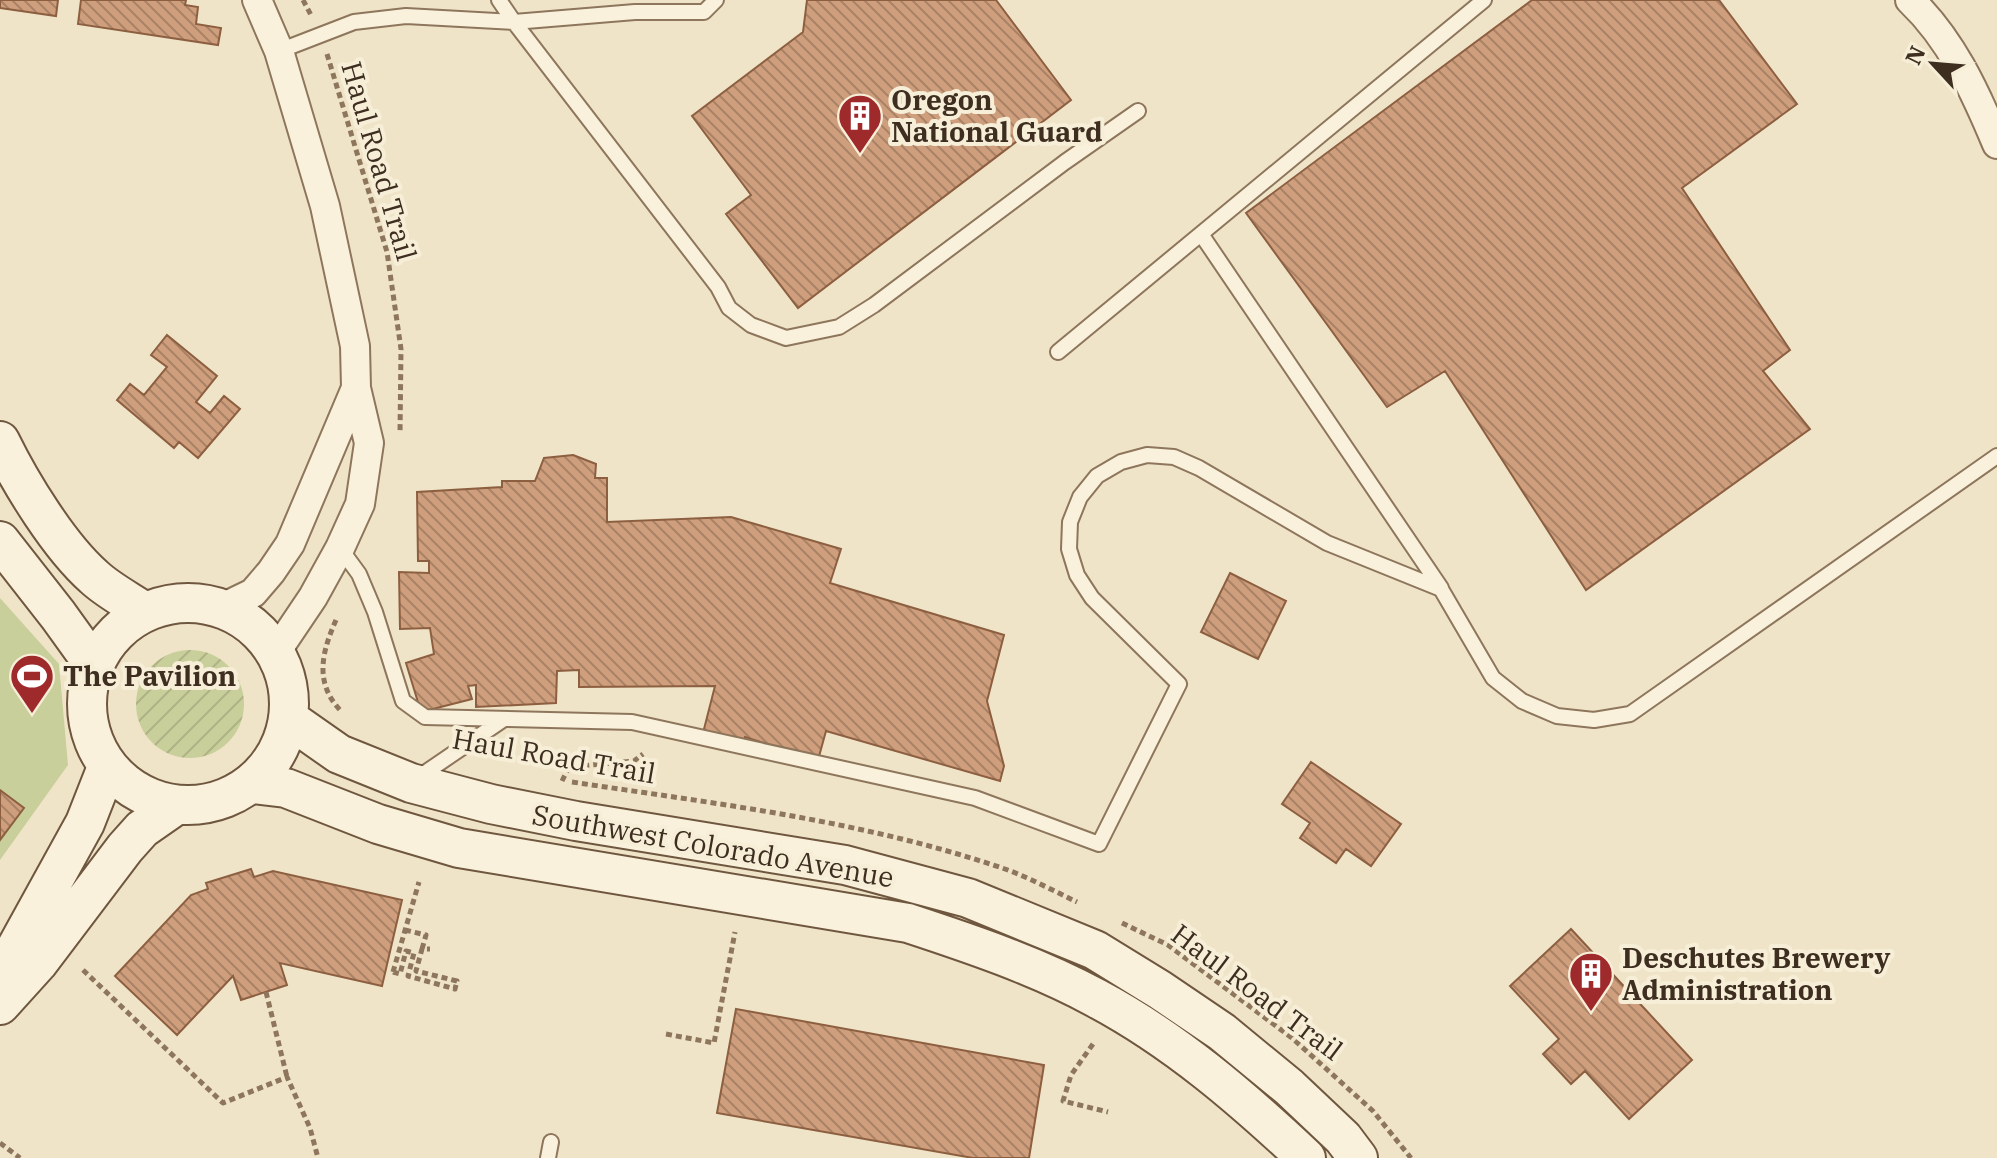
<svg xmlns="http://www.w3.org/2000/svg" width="1997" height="1158" font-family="'IBM Plex Serif',serif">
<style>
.garden{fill:url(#garden-furrows)}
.pitch{fill:#c9cf9b}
.building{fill:url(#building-back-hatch);stroke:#8d5f41;stroke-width:2}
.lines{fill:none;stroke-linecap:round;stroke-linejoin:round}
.lane-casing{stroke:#8d765c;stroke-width:18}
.street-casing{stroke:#8d765c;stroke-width:32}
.secondary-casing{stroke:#6f573f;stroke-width:42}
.path{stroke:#8d765c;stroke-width:5;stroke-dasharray:6 4;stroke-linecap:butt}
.lane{stroke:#faf1dc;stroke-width:14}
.street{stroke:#faf1dc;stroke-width:28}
.secondary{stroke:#faf1dc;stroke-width:38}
.labels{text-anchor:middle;stroke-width:8;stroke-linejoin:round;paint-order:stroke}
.poi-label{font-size:28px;font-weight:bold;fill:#3d2e20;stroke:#f7eed8;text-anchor:start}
.street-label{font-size:28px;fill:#3d2e20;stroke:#f7eed8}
</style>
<defs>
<pattern id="garden-furrows" width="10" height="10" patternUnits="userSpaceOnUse" patternTransform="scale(2)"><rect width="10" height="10" fill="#c9cf9b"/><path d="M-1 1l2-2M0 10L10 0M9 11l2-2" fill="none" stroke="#aeb285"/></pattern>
<pattern id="building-back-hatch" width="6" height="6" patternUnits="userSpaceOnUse" patternTransform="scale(2)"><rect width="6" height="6" fill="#cf9f7d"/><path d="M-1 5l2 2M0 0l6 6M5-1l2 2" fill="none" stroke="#a98266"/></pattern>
</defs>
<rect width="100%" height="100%" fill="#f0e4c8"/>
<path class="garden" d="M136 704a54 54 0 1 1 108 0a54 54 0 1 1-108 0Z"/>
<path class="pitch" d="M0,598L59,664L68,765L0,860Z"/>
<path class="building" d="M0,0H58L56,16L0,8Z
M81,0H186L185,5L198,7L196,24L221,28L218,45L78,24Z
M807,0H996L1071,100L798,308L726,214L751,195L692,116L803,32Z
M1532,0H1719L1797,104L1682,188L1790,350L1763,371L1810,429L1586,590L1445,371L1387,407L1246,213Z
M167,335L217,376L196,402L210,413L224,396L240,409L198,458L179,442L174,448L117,400L130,384L144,395L167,367L151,355Z
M573,455L596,464L595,478H607V522L731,517L841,549L830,583L1004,635L987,701L1004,766L1000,781L826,731L818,760L745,737L743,744L703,733L715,686L579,687V670L557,671L556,703L476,707V685L468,686L472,699L421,712L406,663L434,654L430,628L400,629L399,572L429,573V561H418L417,492L502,487V481H535L544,458Z
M1230,573L1286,601L1258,659L1201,632Z
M1311,762L1401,824L1371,866L1346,849L1336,863L1300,838L1310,823L1282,804Z
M0,790L24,808L0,840Z
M251,869L254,877L273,871L402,900L382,986L280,963L287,985L241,1000L233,976L177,1035L115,976L191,895L208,889L206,883Z
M1571,929L1692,1060L1629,1119L1585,1071L1571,1084L1543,1054L1559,1039L1510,986Z
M736,1009L1044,1065L1029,1158H973L717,1113Z"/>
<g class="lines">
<g class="lane-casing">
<path id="lane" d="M499,0L514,22L635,12H704L716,0
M279,51L354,22L406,16L514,22L718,287L729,308L751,325L786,338L839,327L874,305L1065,162L1138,111
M1201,234L1441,588
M1058,352L1484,0
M340,548L359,574L375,612L403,701L425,717L632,722L975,798L1099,844L1179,684L1092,598L1077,575L1069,549L1070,522L1080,497L1097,476L1121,462L1147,455L1174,457L1199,468L1327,543L1441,589L1493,678L1522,701L1557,716L1594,720L1630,714L1997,456
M416,779L504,719
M548,1158L551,1142"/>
</g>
<g class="street-casing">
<path id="street" d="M257,0L279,51L325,206L355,346L356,388L369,443L360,504L340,548L313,597L276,652
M1910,0C1951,39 1975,91 1997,144
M222,608L253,593L271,572L290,544L356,388"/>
</g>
<g class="secondary-casing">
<path id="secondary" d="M0,441C21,484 59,546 94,577C109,591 129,601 145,612
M0,541L58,615L94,665
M87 704a101 101 0 1 1 202 0a101 101 0 1 1-202 0Z
M289,719L339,754L411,783L491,804L576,821L845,865L968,898L1095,950L1160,990L1222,1032L1289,1087L1343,1138L1358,1158
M253,784L286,788L378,824L459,848L908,923C972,944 1037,966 1096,998C1175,1040 1242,1098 1306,1158
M0,977L85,823L107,767
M0,1005L38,963L125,848L142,829L175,806"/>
</g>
<path class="path" d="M303,0L311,15
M327,54L387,252L401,349L400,434
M336,620C322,652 314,682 340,710
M562,781L569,767L634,761L643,754
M572,782C718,804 865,821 1005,869C1030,878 1054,891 1077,902
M1122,923L1168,945L1292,1038L1373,1111L1411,1158
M405,930L426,935L422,949
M83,970L223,1103L287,1077L310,1128L318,1158
M393,972L400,974L406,951L414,953L408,976L455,989L457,981L416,971L422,949H430
M393,972L419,882
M266,992L287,1077
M666,1034L714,1043L735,932
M1093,1044L1071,1075L1063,1101L1108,1112
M0,1143L20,1158"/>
<use href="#lane" class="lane"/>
<use href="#street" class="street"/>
<use href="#secondary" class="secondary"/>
</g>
<defs>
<g id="building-pin" transform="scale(2.3)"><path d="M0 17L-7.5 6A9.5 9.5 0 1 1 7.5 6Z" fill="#9e2a2b" stroke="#f7eed8"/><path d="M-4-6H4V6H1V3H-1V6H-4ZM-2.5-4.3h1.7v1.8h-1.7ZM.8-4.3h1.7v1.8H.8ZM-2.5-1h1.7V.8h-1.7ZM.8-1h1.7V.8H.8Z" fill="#fff"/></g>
<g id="stadium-pin" transform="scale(2.3)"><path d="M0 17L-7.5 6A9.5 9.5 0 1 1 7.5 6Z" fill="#9e2a2b" stroke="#f7eed8"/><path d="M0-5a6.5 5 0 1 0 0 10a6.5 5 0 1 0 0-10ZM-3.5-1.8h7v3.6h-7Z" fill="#fff"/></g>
</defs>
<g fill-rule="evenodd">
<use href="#building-pin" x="860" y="116"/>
<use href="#stadium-pin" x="32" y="676"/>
<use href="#building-pin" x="1591" y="974"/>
</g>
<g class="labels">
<g class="poi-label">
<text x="891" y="110">Oregon<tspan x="891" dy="32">National Guard</tspan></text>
<text x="63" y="686">The Pavilion</text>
<text x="1622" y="968">Deschutes Brewery<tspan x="1622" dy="32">Administration</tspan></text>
</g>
<g class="street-label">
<text transform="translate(379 161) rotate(74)" y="10">Haul Road Trail</text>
<text transform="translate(554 756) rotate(10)" y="10">Haul Road Trail</text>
<text transform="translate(713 846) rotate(10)" y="10">Southwest Colorado Avenue</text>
<text transform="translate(1257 992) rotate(37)" y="10">Haul Road Trail</text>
</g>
</g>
<g transform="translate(1933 64) rotate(296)" stroke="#f7eed8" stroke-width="6" paint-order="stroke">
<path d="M0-6L14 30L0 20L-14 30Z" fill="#3d2e20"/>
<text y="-12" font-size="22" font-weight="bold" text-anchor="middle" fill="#3d2e20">N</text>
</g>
</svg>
